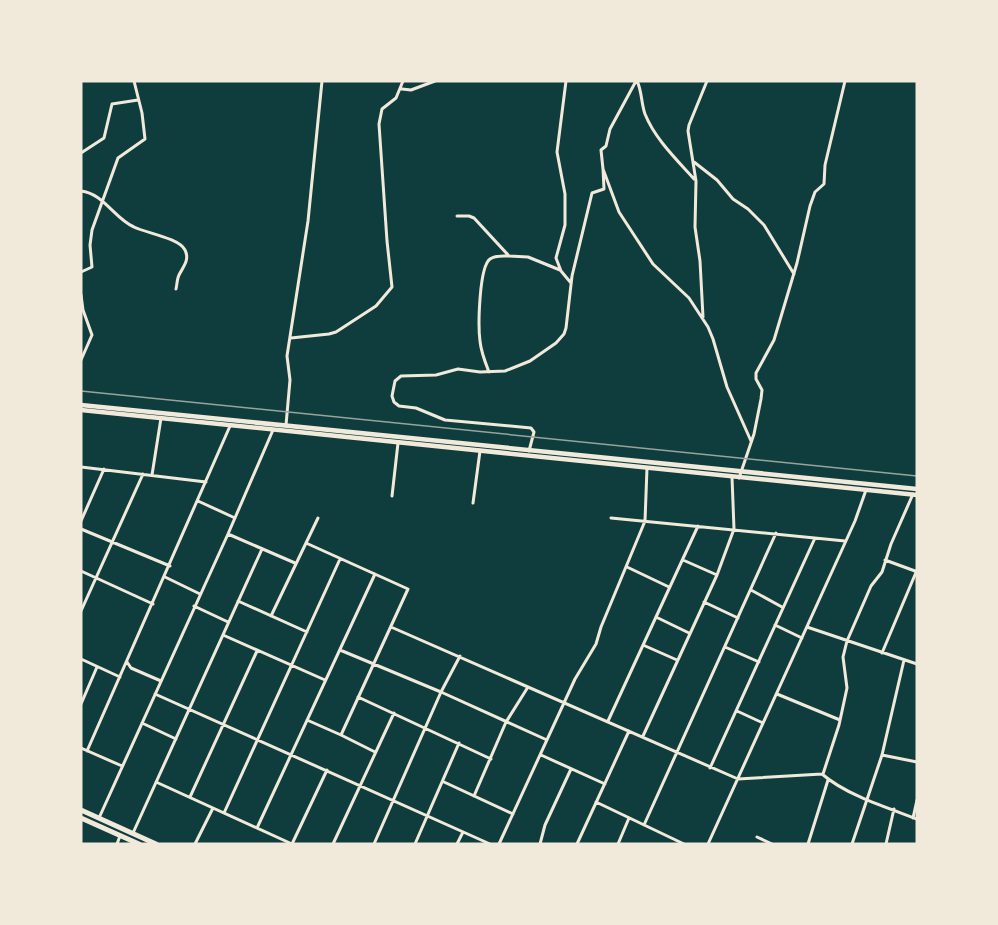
<svg xmlns="http://www.w3.org/2000/svg" width="998" height="925" font-family="'Open Sans',sans-serif">
<style>
.lines{fill:none;stroke-linecap:round;stroke-linejoin:round}
.minor{stroke:#f1e9da;stroke-width:3}
.primary{stroke:#f1e9da;stroke-width:4.5}
.trunk{stroke:#f1e9da;stroke-width:5}
.rail{stroke:#97a49c;stroke-width:1.5}
</style>
<rect width="100%" height="100%" fill="#0f3d3e"/>
<g class="lines">
<path class="minor" d="M566,81L557,152L565,194V225L556,258L561,271L571,283
M636,81L610,129L606,146L601,150L603,169L619,212L653,264L689,298L708,327L713,339L727,387L751,441
M637,81C642,91 641,103 645,114C655,139 677,160 694,179
M402,89L411,90L435,81
M81,153L104,138L112,104L138,100
M694,162L717,180L733,199L748,209L764,225L794,274
M81,191C103,193 115,219 134,227C146,233 179,238 185,250C190,260 183,267 179,275C177,279 177,285 176,289
M457,216H469L474,218L509,256L528,257L560,270
M81,272L92,267L90,245L92,230L118,158L145,139L142,113L134,81
M81,295L83,310L92,335L81,360
M703,317L700,261L695,227L696,181L688,131L689,125L707,81
M291,338L329,334L336,332L376,306L392,287L387,241L379,124L382,109L396,98L403,81
M489,372C485,362 481,352 480,341C478,326 479,267 490,259C495,255 503,256 509,256
M286,425L290,380L287,356L308,221L322,81
M529,451L534,432L531,428L445,420L416,408L399,406L394,402L392,396L395,381L401,376L436,375L458,369L480,372L505,371L530,361L556,343L564,334L566,328L572,276L592,193L604,189L603,169
M81,467L206,482
M152,475L161,418
M739,478L754,434L761,399L762,390L756,379V373L774,340L797,263L810,206L815,192L824,184L825,165L845,81
M392,496L398,443
M198,501L235,518
M473,503L480,451
M611,518L845,541
M81,521L104,469
M81,529L170,566
M228,534L295,563
M306,543L408,589L341,735L307,720
M683,560L717,575
M885,560L915,571
M627,567L669,587
M81,571L153,604
M165,577L200,594
M751,590L782,607
M238,601L307,632
M704,602L738,618
M194,606L228,622
M81,611L143,474
M271,616L318,518
M656,617L689,633
M775,625L802,638
M391,627L738,779L822,774C846,795 888,808 917,819
M807,627L917,664
M223,635L325,680
M643,645L677,660
M725,647L759,662
M340,650L441,692L547,740
M882,653L917,570
M81,659L120,677
M127,662L131,668L161,681
M155,694L490,844
M777,694L840,720
M358,697L491,759
M81,704L97,667
M737,711L763,723
M608,721L698,526
M142,723L176,739
M341,735L375,752
M643,736L717,575L734,529L732,477
M81,748L122,766
M87,751L230,426
M541,755L605,784
M882,755L917,762
M710,768L815,538
M823,774L839,725L847,688L843,657L847,641L871,586L882,572L891,544L913,494
M156,782L292,844
M444,782L513,814
M474,796L506,722L528,687
M190,797L257,651
M596,802L684,844
M224,813L340,559
M99,818L228,534L273,430
M913,818L917,800
M644,825L776,533
M257,828L375,574
M133,833L262,549
M757,837L772,844
M117,844L120,836
M195,844L213,808
M292,844L327,770
M333,844L394,713
M374,844L441,692L460,656
M415,844L459,743
M457,844L463,832
M499,844L575,679L596,644L601,627L645,521L647,468
M540,844L545,825L571,769
M577,844L629,731
M618,844L629,818
M708,844L855,521L866,490
M808,844L828,780
M852,844L882,755L904,660
M886,844L894,809"/>
<path class="primary" d="M81,405L917,489
M81,410L917,495"/>
<path class="trunk" d="M81,810L156,844
M81,818L139,844"/>
<path class="rail" d="M81,391L917,476"/>
</g>
<rect width="998" height="925" fill="none" stroke="#f1e9da" stroke-width="165"/>
</svg>
